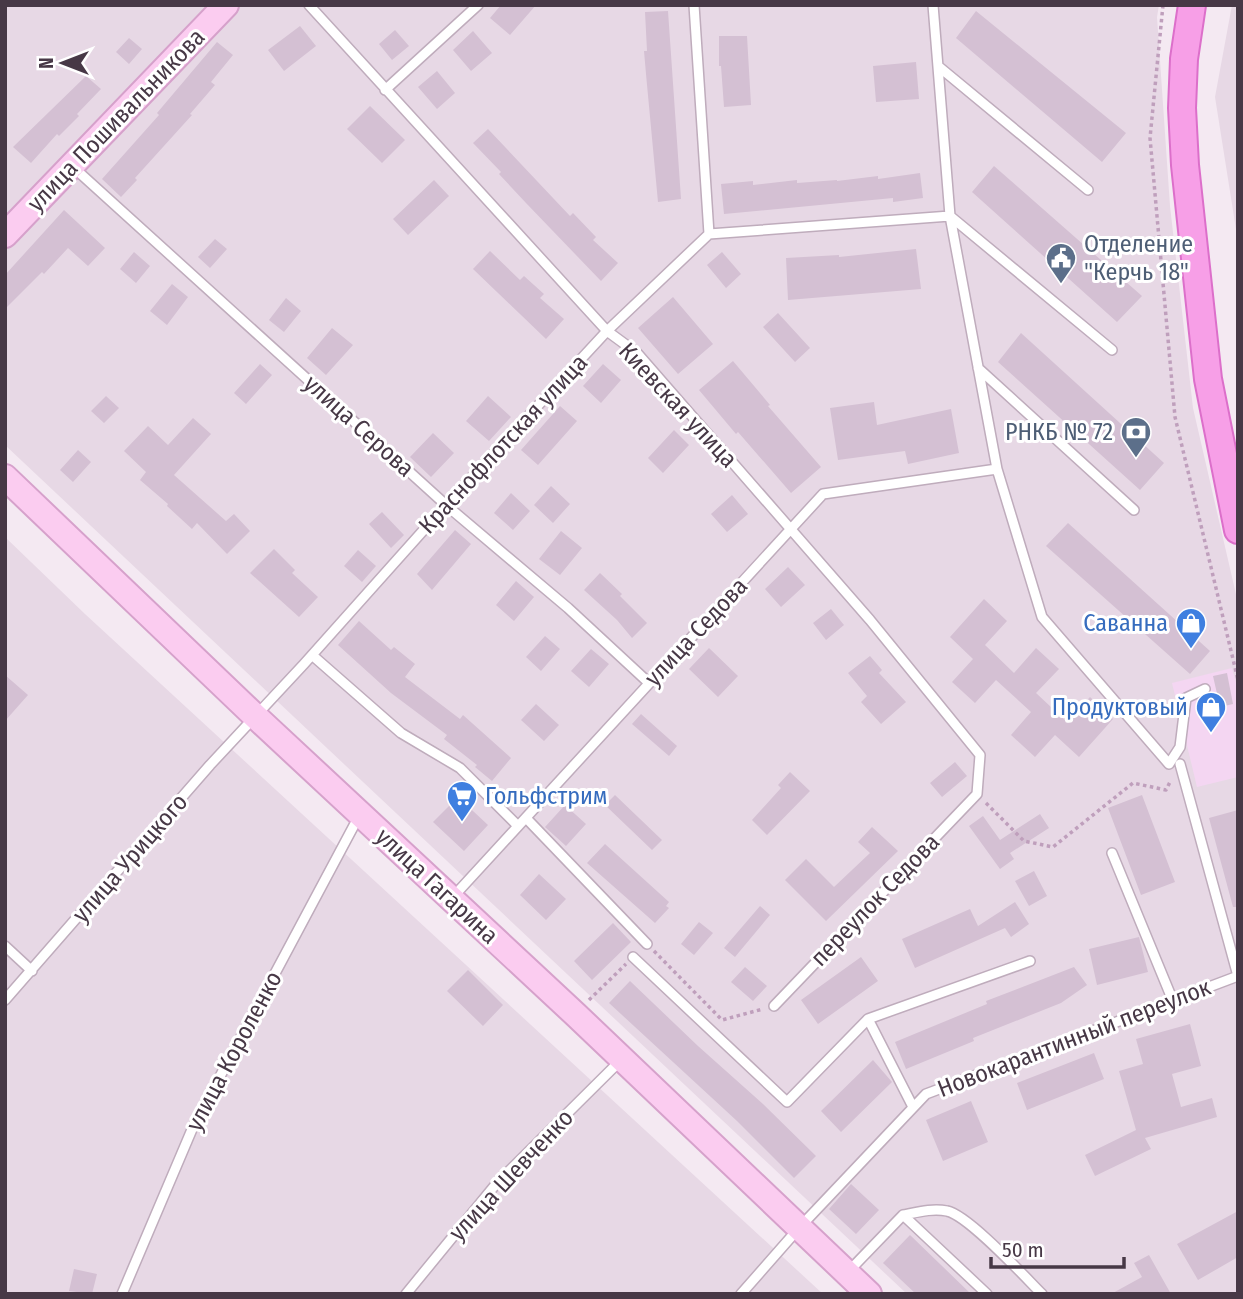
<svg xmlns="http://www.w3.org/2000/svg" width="1243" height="1299" font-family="'Fira Sans Condensed',sans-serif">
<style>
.residential{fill:#e7d8e5}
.commercial{fill:#f4d6f2}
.building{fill:#d4c0d3}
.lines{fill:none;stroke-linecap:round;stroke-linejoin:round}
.lane-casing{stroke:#bfacbc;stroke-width:12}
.secondary-casing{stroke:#d6a1cb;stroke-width:28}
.primary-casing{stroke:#dc6fca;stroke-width:30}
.path{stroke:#bf9fbc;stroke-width:3.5;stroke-dasharray:3.5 3.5;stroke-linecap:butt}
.lane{stroke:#fff;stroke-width:9}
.secondary{stroke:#fbccf0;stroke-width:24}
.primary{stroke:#f79fe7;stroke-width:26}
.labels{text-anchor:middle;stroke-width:6;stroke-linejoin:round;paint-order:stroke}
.street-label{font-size:24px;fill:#473846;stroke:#fff}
.service-label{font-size:24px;fill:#4e5e75;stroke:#fff;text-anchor:start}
.shop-label{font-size:24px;fill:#366cbe;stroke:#fff;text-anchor:end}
</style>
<rect width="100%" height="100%" fill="#f4e9f2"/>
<path class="residential" d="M5,5H1159L1157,17L1170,206L1193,408L1238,603V1294H907L5,445Z
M1232,5H1238V242L1215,97Z
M5,537L85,614L823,1294H5Z"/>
<path class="commercial" d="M1232,668L1238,690V777L1197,787L1172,683Z"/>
<path class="building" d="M501,5H536L510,35L490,18Z
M668,11L681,199L658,202L646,74L644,51H647L645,12Z
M976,11L1126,133L1102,162L956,38Z
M300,26L316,46L284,71L268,50Z
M395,30L409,46L392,60L379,44Z
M473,31L492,53L471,71L453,50Z
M719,36H747L751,105L724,107L721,66H719Z
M129,38L142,49L129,64L116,52Z
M217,42L233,55L211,82L215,85L190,114L192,115L135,178L137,180L121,197L102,179L159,115L157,113Z
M916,62L919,99L876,102L873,66Z
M437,71L455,93L437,109L418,87Z
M86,76L101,89L77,114L79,116L59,136L57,134L31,163L13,147Z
M370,106L405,140L382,163L347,129Z
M488,129L570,216L573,213L596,237L593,240L618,263L601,281L526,203L499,174L501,172L473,143Z
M994,166L1142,296L1117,322L972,192Z
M920,173L923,198L893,202V198L724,214L721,184L753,181V185L797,180V183L837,180V181L878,176V179Z
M434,180L449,196L408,235L393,219Z
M64,210L105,248L88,266L68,248L44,274L42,272L5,309V275Z
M215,239L227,249L210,268L198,257Z
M916,249L921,289L788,300L786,258L839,255V257Z
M490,251L520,280L524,276L544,294L540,298L564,319L546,339L473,269Z
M134,252L150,266L136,283L120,269Z
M722,252L741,274L726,288L707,265Z
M172,284L188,297L167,325L150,311Z
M673,297L713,344L678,374L638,328Z
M286,298L301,311L284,332L269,320Z
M778,313L810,348L795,362L763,327Z
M332,328L353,345L326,375L307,358Z
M1021,333L1164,463L1140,490L998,362Z
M733,361L770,405L768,406L821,467L791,493L738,432L736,434L699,390Z
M260,364L272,375L246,404L234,393Z
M603,364L621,380L601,403L583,386Z
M106,396L119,408L104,423L91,411Z
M488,396L511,417L489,441L466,421Z
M874,402L877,425L951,409L959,453L908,464L905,451L838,460L830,408Z
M560,406L577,421L538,465L521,450Z
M193,418L211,434L174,475L226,521L234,514L250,531L227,554L197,523L192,529L167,506L168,504L140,480L146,472L124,451L148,426L168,445Z
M674,430L689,445L663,473L648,458Z
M433,433L454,453L431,477L410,457Z
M78,450L91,462L73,482L60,470Z
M551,486L570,504L553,523L534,505Z
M511,493L530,511L513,530L494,513Z
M732,495L748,514L727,532L711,514Z
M382,512L404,535L391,548L369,524Z
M1068,523L1210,651L1190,674L1046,546Z
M455,530L471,544L432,590L417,574Z
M561,531L582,548L560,575L539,559Z
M274,549L295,570L292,573L318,597L299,617L250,573Z
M358,550L376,566L362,582L344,566Z
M788,567L805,585L781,607L765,589Z
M600,573L622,594L620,596L647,623L632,638L617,620L584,590Z
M516,581L534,597L514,621L496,605Z
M984,599L1007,621L985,645L1014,673L1036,648L1059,669L1036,693L1067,722L1090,697L1113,719L1079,757L1055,735L1035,757L1011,735L1031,712L996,680L975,703L952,682L973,659L950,637Z
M831,609L844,625L826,640L813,623Z
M359,621L391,650L394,647L415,664L405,677L460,719L463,715L511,758L492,781L475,767L477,765L444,739L447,735L391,693L338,645Z
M545,636L560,649L541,671L526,657Z
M709,648L738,676L718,697L689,669Z
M591,649L609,664L589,687L571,671Z
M870,656L882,670L879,673L906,702L881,724L861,702L867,696L848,673Z
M1227,673L1233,704L1220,707L1213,676Z
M5,675L28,695L5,721Z
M536,704L559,725L544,741L521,720Z
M641,714L677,746L669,756L632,724Z
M955,762L967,776L942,797L930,783Z
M790,772L810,791L767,835L752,820L781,788L778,785Z
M615,795L662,840L652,850L605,805Z
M1142,795L1175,882L1141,895L1108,808Z
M458,797L488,825L464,851L433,822Z
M565,805L586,824L566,846L545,827Z
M1238,810V907H1233L1209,818Z
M1040,814L1049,828L1010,853L1014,859L1000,869L969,826L983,816L1000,840Z
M872,827L898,851L826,921L785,880L806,859L834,887L870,853L858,842Z
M605,844L669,902L666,906L669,908L655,923L587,863Z
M1034,871L1047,896L1029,906L1015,881Z
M539,874L566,899L546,920L520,895Z
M1015,902L1029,924L1011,937L1005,928L915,968L902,939L970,909L978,926Z
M760,906L770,915L735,957L724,948Z
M699,922L713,933L694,955L681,944Z
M613,923L631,942L592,980L574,961Z
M1139,937L1148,972L1097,985L1089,949Z
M861,957L878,981L818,1024L801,1000Z
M745,967L767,986L753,1001L731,982Z
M1074,967L1087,985L1061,1003L973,1038L974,1041L906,1069L895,1042L987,1004L986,1001Z
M468,970L503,1005L483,1026L447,991Z
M630,981L698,1046L763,1104L816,1156L794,1178L737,1121L609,1003Z
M1190,1024L1201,1066L1172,1074L1181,1107L1212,1098L1217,1117L1145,1138L1151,1149L1095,1176L1085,1155L1136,1130L1119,1071L1143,1064L1136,1039Z
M1094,1053L1104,1079L1027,1110L1017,1083Z
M873,1060L892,1082L841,1132L821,1111Z
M971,1101L988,1142L943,1161L926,1120Z
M851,1184L879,1210L856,1234L829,1209Z
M1238,1211V1257L1198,1280L1177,1244Z
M910,1235L971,1294H916L883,1263Z
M1149,1255L1171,1294H1111L1142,1277L1134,1263Z
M74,1269L97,1274L92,1294L69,1291Z"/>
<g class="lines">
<g class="lane-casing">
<path id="lane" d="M309,5L607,331L637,353L870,620L980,755L977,794L774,1006
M694,5L709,234
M933,5L950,216L997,469L1042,617L1169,764L1180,747L1186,698L1205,689
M938,66L1088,190
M385,90L478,5
M72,166L446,505L568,608L649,683
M978,368L1134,510
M312,655L401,733L460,768L518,826
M526,818L647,944
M1112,853L1173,1001
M453,897L823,494L997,469
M5,946L32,971
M633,957L787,1102L868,1019
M5,1000L210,765L304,664L446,505L607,331L709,234L950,216L1112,350
M913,1107L868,1019L1030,961
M903,1215C918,1212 933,1208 947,1211C968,1215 1024,1276 1042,1294
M848,1272L903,1215L987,1294
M122,1294L193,1127L359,816
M406,1294L496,1184L620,1061
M741,1294L799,1228L926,1094L1238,976L1180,764"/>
</g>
<g class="secondary-casing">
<path id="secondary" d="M5,235L226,5
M5,477L256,717L575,1014L869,1294"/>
</g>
<g class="primary-casing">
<path id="primary" d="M1192,5L1184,59L1182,108L1185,165L1208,379L1238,530"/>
</g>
<path class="path" d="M1163,5L1150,138L1175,417L1238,680
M986,803L1024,841L1053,847L1133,783L1166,790L1171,780
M654,951L722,1020L763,1009
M589,1000L626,964"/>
<use href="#lane" class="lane"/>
<use href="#secondary" class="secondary"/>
<use href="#primary" class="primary"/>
</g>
<defs>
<g id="civic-pin" transform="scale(1.575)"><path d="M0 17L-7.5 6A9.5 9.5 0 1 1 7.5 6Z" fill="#5c6f8a" stroke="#fff"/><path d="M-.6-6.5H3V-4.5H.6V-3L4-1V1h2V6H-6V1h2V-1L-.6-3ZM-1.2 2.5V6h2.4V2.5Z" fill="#fff"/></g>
<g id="bank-pin" transform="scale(1.575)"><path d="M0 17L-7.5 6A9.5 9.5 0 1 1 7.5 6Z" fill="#5c6f8a" stroke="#fff"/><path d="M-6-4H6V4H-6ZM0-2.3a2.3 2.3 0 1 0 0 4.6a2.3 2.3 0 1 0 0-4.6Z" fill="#fff"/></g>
<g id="shop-pin" transform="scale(1.575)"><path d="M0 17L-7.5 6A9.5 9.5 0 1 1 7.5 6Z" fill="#3f7fe0" stroke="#fff"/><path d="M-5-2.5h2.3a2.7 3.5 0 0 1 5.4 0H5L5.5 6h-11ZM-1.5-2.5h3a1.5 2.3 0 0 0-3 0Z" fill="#fff"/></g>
<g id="supermarket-pin" transform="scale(1.575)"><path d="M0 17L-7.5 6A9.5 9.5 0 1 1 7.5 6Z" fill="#3f7fe0" stroke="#fff"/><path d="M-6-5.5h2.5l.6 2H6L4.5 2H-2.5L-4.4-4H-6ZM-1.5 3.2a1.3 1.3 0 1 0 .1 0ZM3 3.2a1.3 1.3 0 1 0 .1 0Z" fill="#fff"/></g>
</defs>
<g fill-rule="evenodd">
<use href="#civic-pin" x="1061" y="258"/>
<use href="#bank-pin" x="1136" y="432"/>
<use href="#shop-pin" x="1191" y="623"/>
<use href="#shop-pin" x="1211" y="707"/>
<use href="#supermarket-pin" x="462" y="796"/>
</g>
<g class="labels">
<g class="street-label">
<text transform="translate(116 120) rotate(-46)" y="8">улица Пошивальникова</text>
<text transform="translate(678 405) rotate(47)" y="8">Киевская улица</text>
<text transform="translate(359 426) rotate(42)" y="8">улица Серова</text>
<text transform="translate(503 444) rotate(-47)" y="8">Краснофлотская улица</text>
<text transform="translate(696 632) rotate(-47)" y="8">улица Седова</text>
<text transform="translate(130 858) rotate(-49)" y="8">улица Урицкого</text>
<text transform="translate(437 886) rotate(43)" y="8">улица Гагарина</text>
<text transform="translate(875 900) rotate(-46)" y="8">переулок Седова</text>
<text transform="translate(1074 1038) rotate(-21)" y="8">Новокарантинный переулок</text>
<text transform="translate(234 1051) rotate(-62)" y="8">улица Короленко</text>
<text transform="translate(511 1175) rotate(-47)" y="8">улица Шевченко</text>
</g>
<g class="service-label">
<text x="1084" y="252">Отделение<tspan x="1084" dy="28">"Керчь 18"</tspan></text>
<text x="1113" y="440" text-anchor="end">РНКБ № 72</text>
</g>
<g class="shop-label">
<text x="1168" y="631">Саванна</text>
<text x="1188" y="715">Продуктовый</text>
<text x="485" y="804" text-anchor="start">Гольфстрим</text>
</g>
</g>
<rect width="1243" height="1299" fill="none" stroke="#473846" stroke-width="14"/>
<g transform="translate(63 63) rotate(270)" stroke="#ffffff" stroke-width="5" paint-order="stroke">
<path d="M0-5L12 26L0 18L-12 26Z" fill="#473846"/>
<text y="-10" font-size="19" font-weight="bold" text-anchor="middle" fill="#473846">N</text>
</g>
<path d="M991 1257v10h133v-10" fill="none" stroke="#473846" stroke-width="3.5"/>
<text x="1002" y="1257" font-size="21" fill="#473846" stroke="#ffffff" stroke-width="5" paint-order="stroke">50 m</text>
</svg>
